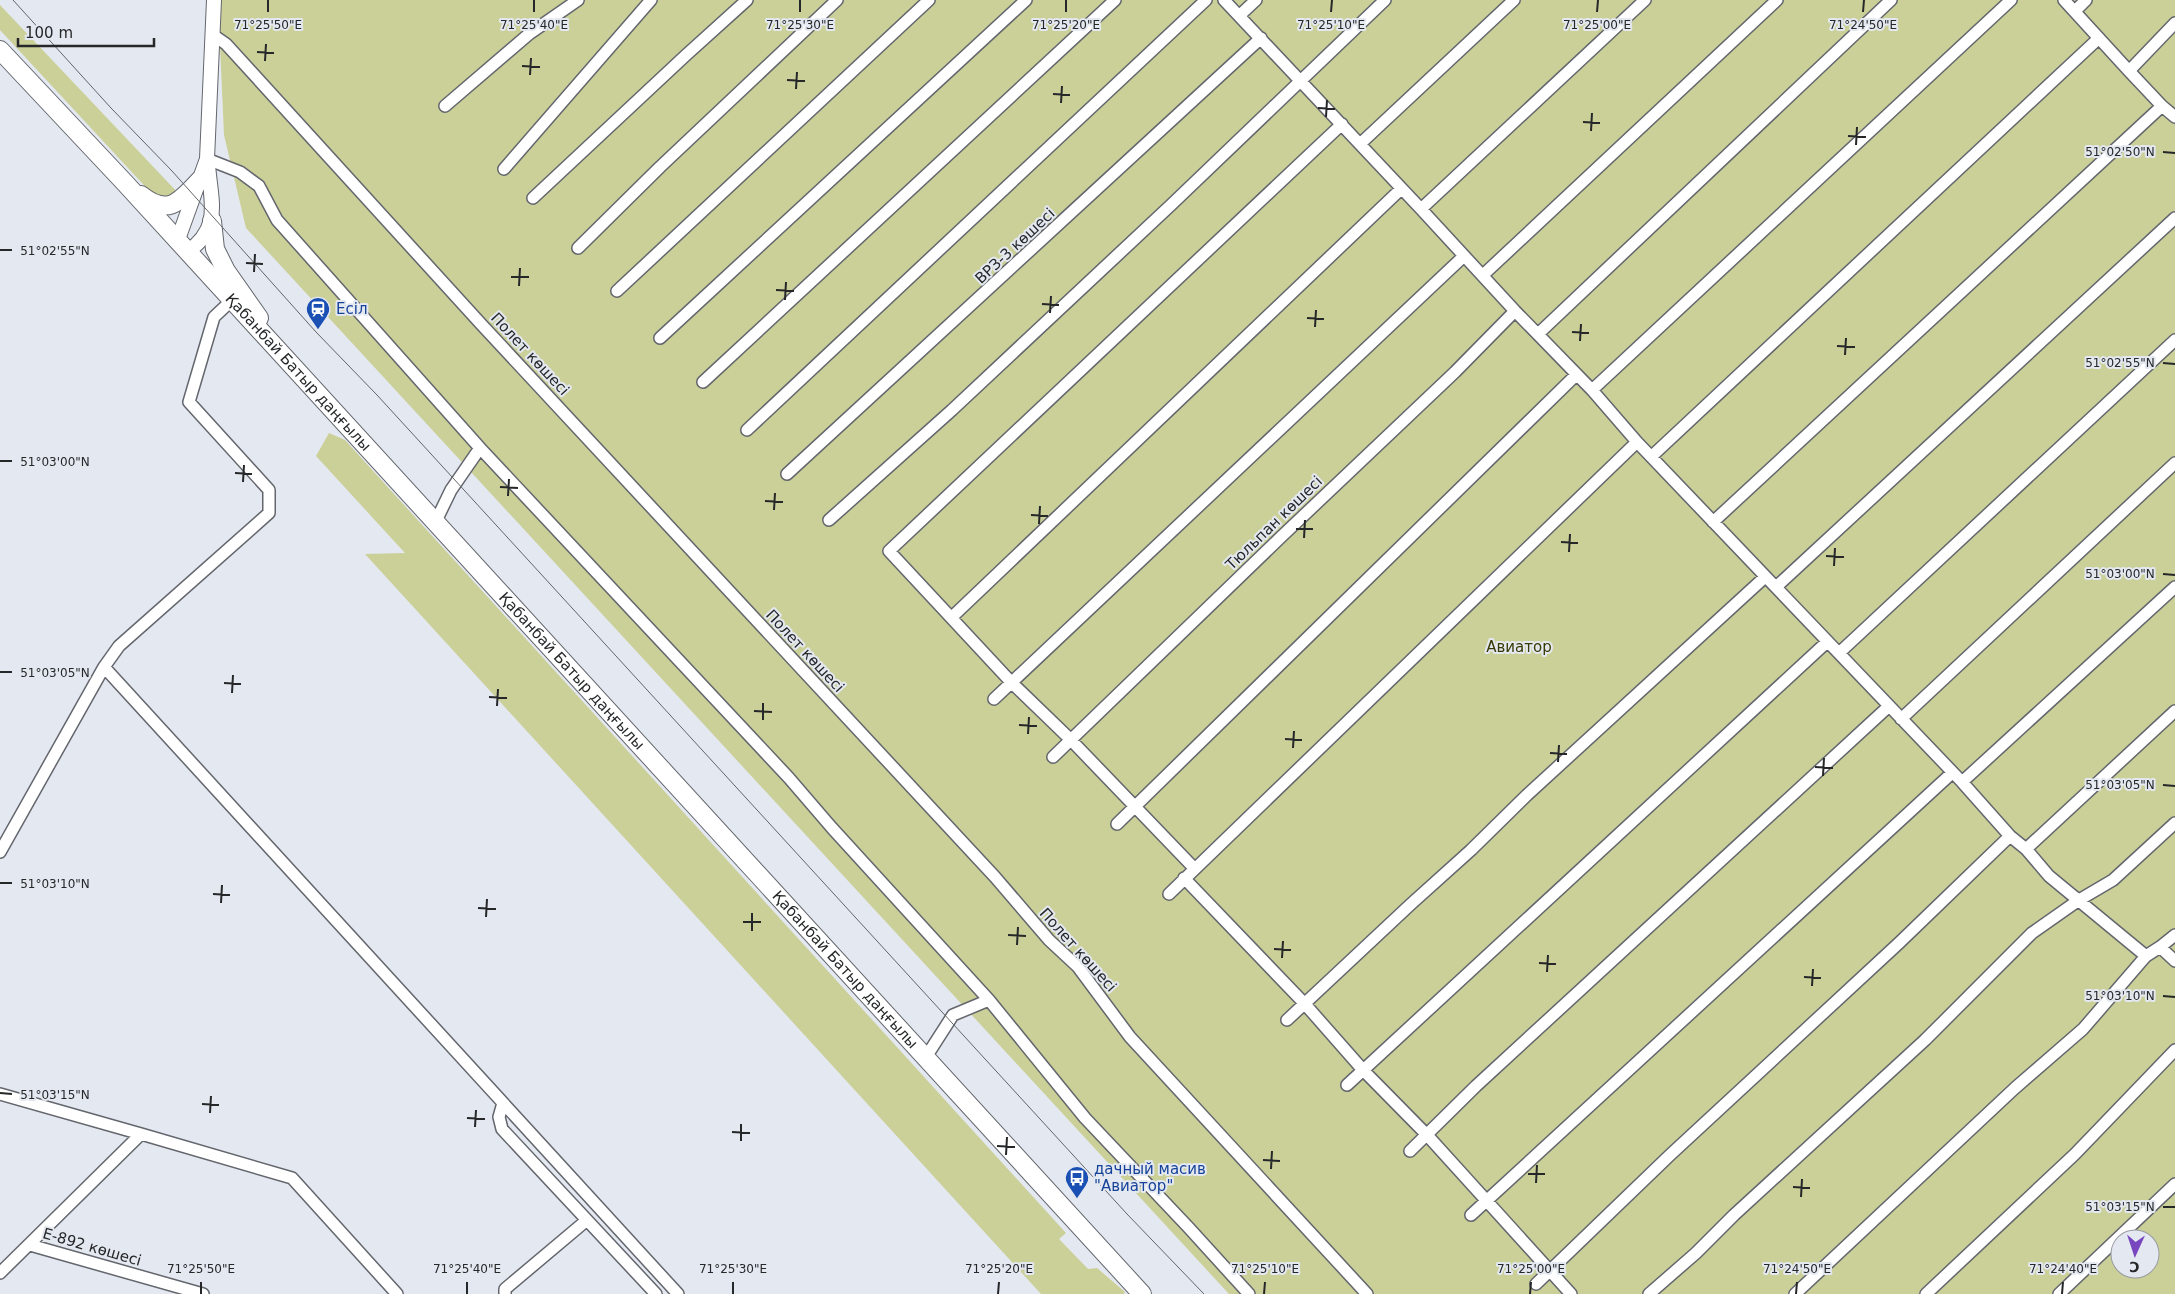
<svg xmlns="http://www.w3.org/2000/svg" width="2175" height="1294" font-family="'DejaVu Sans',sans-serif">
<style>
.green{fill:#cbd098;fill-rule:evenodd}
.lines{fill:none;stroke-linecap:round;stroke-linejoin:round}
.minor-casing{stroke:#63666d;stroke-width:14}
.tertiary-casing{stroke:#63666d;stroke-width:16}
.primary-casing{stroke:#63666d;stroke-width:20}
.minor{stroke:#fff;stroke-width:11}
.tertiary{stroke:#fff;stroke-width:14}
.primary{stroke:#fff;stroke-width:18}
.tram{stroke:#626568;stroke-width:1}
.ticks{fill:none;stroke:#252729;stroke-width:2}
.labels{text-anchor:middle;stroke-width:4;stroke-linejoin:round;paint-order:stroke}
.street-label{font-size:15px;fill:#252729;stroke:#e4e8f0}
.transit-label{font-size:15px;fill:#164399;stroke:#e4e8f0;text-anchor:start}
.park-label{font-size:15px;fill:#383a04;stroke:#e4e8f0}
.ticks-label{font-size:12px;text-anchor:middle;fill:#252729;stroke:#e4e8f0;stroke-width:4;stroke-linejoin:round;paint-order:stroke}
</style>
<rect width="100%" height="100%" fill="#e4e8f0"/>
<path class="green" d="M218,0H2175V1294H1229L246,228L224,135ZM2120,1239H2150V1269H2120Z
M0,5L180,195L170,200L153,195L0,30Z
M329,433L345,440L1066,1233L1059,1239L1088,1269L1097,1268L1125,1292L1124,1294H1041L365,554L405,553L316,456Z"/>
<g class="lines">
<g class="minor-casing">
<path id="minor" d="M1224,0L1421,209L1515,311L1592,390L1637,442L1962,782L2010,836L2026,849L2049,876L2146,956
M2064,0L2129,71L2162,106L2175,117
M2075,11L2086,0
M1240,15L1256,0
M213,35L226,44L481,324L995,877L1049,940L1078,967L1130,1037L1367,1294
M2129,71L2175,23
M445,106L529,34L578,0
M1360,144L1514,0
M207,159L240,172L259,186L277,220L480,448L789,778L832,828L989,1000L1085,1118L1189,1228L1249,1294
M504,169L651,0
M533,198L685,56L747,0
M1421,209L1645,0
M578,248L660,167L837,0
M1483,275L1777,0
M617,291L929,0
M231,301L214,317L189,402L269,490V513L119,646L104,667L678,1294
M1538,334L1891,0
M660,338L1026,0
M703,382L1115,0
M1592,390L2011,0
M747,430L1206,0
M1652,456L2099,38
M787,474L1261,38
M829,520L952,410L1172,204L1385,0
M1713,522L2162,106
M435,523L451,490L480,448
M1776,587L2175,218
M952,617L1401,189
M1839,653L2175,340
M994,699L1464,256
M1901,719L2175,463
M1053,757L1282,536L1455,372L1515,311
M1962,782L2175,587
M1117,824L1576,375
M2026,849L2175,711
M0,852L104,667
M1194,868L1070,739L1011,682L889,551L1342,124
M1184,878L1304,1003L1363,1070L1427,1135L1571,1294
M1169,894L1637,442
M2160,947L2175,935
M1287,1020L1411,904L1471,850L1527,795L1765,577
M926,1057L953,1015L989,1000
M1347,1085L1827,642
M0,1094L141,1134
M503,1103L499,1117L502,1129L656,1294
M1410,1151L1476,1086L1888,707
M1471,1215L1952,773
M30,1245L203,1294
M0,1273L141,1134L292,1178L397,1294
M1536,1284L1670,1155L1899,943L2010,836
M505,1294V1289L587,1220
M1649,1294L1696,1253L1734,1215L1925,1040L2032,933L2079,900L2113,880L2175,823
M1795,1294L2015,1088L2083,1029L2146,956L2160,947L2175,961
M1926,1294L2075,1154L2175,1050
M2059,1294L2175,1184"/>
</g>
<g class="tertiary-casing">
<path id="tertiary" d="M177,242L207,159L214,0
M187,252C222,228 211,202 208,165"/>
</g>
<g class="primary-casing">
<g id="primary">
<path id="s1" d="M0,50L125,183L1142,1294"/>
<path d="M141,195C169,217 180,201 200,180"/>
<path d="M212,221L215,249L226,271L259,318"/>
</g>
</g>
<use href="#minor" class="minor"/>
<use href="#tertiary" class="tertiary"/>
<use href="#primary" class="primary"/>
<path class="tram" d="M13,0L111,108L172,171L316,332L377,395L1127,1214L1204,1294"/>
</g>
<path class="ticks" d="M268,12V0M534,12V0M800,12V0M1066,12V0M1331,12L1332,0M1597,12L1598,0M1863,12L1864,0M257,52L274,53M265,61L266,44M522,66L540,67M530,75L531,58M787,80L805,81M796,89L797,72M1053,94L1070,95M1061,103L1062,86M1318,108L1335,109M1326,117L1327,100M1583,122L1600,123M1591,131L1592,113M1848,136L1866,137M1856,145L1857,127M2163,152L2175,153M0,250H12M246,263L263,264M254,272L255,254M511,277H529M519,286L520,268M776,290L794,291M785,300L786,282M1042,304L1059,305M1050,313L1051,296M1307,318L1324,319M1315,327L1316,310M1572,332L1589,333M1580,341L1581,324M1837,346L1855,347M1845,355L1846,338M2163,363L2175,364M0,461H12M235,473L252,474M243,482L244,465M500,487L518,488M508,496L509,479M765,501L783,502M774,510L775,493M1031,515L1048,516M1039,524L1040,506M1296,529H1313M1304,538L1305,520M1561,542L1578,543M1569,552L1570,534M1826,556L1844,557M1834,566L1835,548M2163,574L2175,575M0,672H12M224,683L241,684M232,693L233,675M489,697L507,698M497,706L498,689M754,711L772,712M763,720V703M1019,725L1037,726M1028,734L1029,717M1285,739L1302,740M1293,748L1294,731M1550,753L1567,754M1558,762L1559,745M1815,767L1833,768M1823,776L1824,758M2163,785L2175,786M0,883H12M213,894L230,895M221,903L222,885M478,908L496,909M486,917L487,899M743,922H761M752,931V913M1008,935L1026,936M1017,945L1018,927M1274,949L1291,950M1282,958L1283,941M1539,963L1556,964M1547,972L1548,955M1804,977L1821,978M1812,986L1813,969M2163,996L2175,997M0,1093L12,1094M202,1104L219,1105M210,1113L211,1096M467,1118L485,1119M475,1127L476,1110M732,1132L750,1133M741,1141V1124M997,1146L1015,1147M1006,1155L1007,1137M1263,1160L1280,1161M1271,1169L1272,1151M1528,1174H1545M1536,1183L1537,1165M1793,1187L1810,1188M1801,1197L1802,1179M2163,1207H2175M201,1294V1282M467,1294V1282M733,1294V1282M998,1294L999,1282M1264,1294L1265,1282M1530,1294L1531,1282M1796,1294L1797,1282M2062,1294L2063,1282"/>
<defs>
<g id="station-pin" transform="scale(1.25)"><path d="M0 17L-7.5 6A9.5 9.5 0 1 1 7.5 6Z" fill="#1a4fb4" stroke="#e4e8f0"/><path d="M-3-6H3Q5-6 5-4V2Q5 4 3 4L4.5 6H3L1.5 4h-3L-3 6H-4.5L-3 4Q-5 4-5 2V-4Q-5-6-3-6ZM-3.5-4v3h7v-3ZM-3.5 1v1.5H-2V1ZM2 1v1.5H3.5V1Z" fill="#fff"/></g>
<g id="bus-pin" transform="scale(1.25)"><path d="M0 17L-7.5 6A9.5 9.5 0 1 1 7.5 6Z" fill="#1a4fb4" stroke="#e4e8f0"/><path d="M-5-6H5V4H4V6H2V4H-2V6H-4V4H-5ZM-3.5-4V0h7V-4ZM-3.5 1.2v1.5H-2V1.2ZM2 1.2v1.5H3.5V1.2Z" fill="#fff"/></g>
</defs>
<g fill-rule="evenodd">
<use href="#station-pin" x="318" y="309"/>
<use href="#bus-pin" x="1077" y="1178"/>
</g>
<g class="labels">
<g class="street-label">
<text transform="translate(1015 246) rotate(-43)" y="5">ВРЗ-3 көшесі</text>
<text transform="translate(530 354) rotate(47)" y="5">Полет көшесі</text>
<text dy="5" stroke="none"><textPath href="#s1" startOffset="439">Қабанбай Батыр даңғылы</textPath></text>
<text transform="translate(1274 523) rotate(-44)" y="5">Тюльпан көшесі</text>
<text transform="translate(805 651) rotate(47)" y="5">Полет көшесі</text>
<text dy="5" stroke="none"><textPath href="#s1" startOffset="844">Қабанбай Батыр даңғылы</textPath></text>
<text transform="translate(1078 950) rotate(48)" y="5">Полет көшесі</text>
<text dy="5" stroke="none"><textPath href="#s1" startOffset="1249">Қабанбай Батыр даңғылы</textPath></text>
<text transform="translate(92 1247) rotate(16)" y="5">Е-892 көшесі</text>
</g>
<g class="transit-label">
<text x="336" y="314">Есіл</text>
<text x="1094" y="1174">дачный масив<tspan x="1094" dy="17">"Авиатор"</tspan></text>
</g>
<g class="park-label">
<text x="1519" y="652">Авиатор</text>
</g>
</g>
<g class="ticks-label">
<text x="268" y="29">71°25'50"E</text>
<text x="534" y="29">71°25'40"E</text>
<text x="800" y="29">71°25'30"E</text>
<text x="1066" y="29">71°25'20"E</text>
<text x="1331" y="29">71°25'10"E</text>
<text x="1597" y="29">71°25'00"E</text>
<text x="1863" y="29">71°24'50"E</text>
<text x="2120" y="156">51°02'50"N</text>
<text x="55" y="255">51°02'55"N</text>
<text x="2120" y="367">51°02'55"N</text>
<text x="55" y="466">51°03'00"N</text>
<text x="2120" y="578">51°03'00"N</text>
<text x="55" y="677">51°03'05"N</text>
<text x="2120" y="789">51°03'05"N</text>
<text x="55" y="888">51°03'10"N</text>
<text x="2120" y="1000">51°03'10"N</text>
<text x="55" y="1099">51°03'15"N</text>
<text x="2120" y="1211">51°03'15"N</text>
<text x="201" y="1273">71°25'50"E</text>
<text x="467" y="1273">71°25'40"E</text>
<text x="733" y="1273">71°25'30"E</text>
<text x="999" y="1273">71°25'20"E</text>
<text x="1265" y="1273">71°25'10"E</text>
<text x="1531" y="1273">71°25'00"E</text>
<text x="1797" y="1273">71°24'50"E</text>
<text x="2063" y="1273">71°24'40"E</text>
</g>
<g transform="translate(2135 1254) rotate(183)"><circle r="24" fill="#e4e8f0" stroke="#989ba0"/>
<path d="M0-4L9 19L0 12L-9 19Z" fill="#7847bf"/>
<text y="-8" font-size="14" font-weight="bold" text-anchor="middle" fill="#252729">С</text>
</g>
<path d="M18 38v8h136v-8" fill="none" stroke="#252729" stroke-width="2.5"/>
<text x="25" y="38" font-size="15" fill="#252729" stroke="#e4e8f0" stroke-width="4" paint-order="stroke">100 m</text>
</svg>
